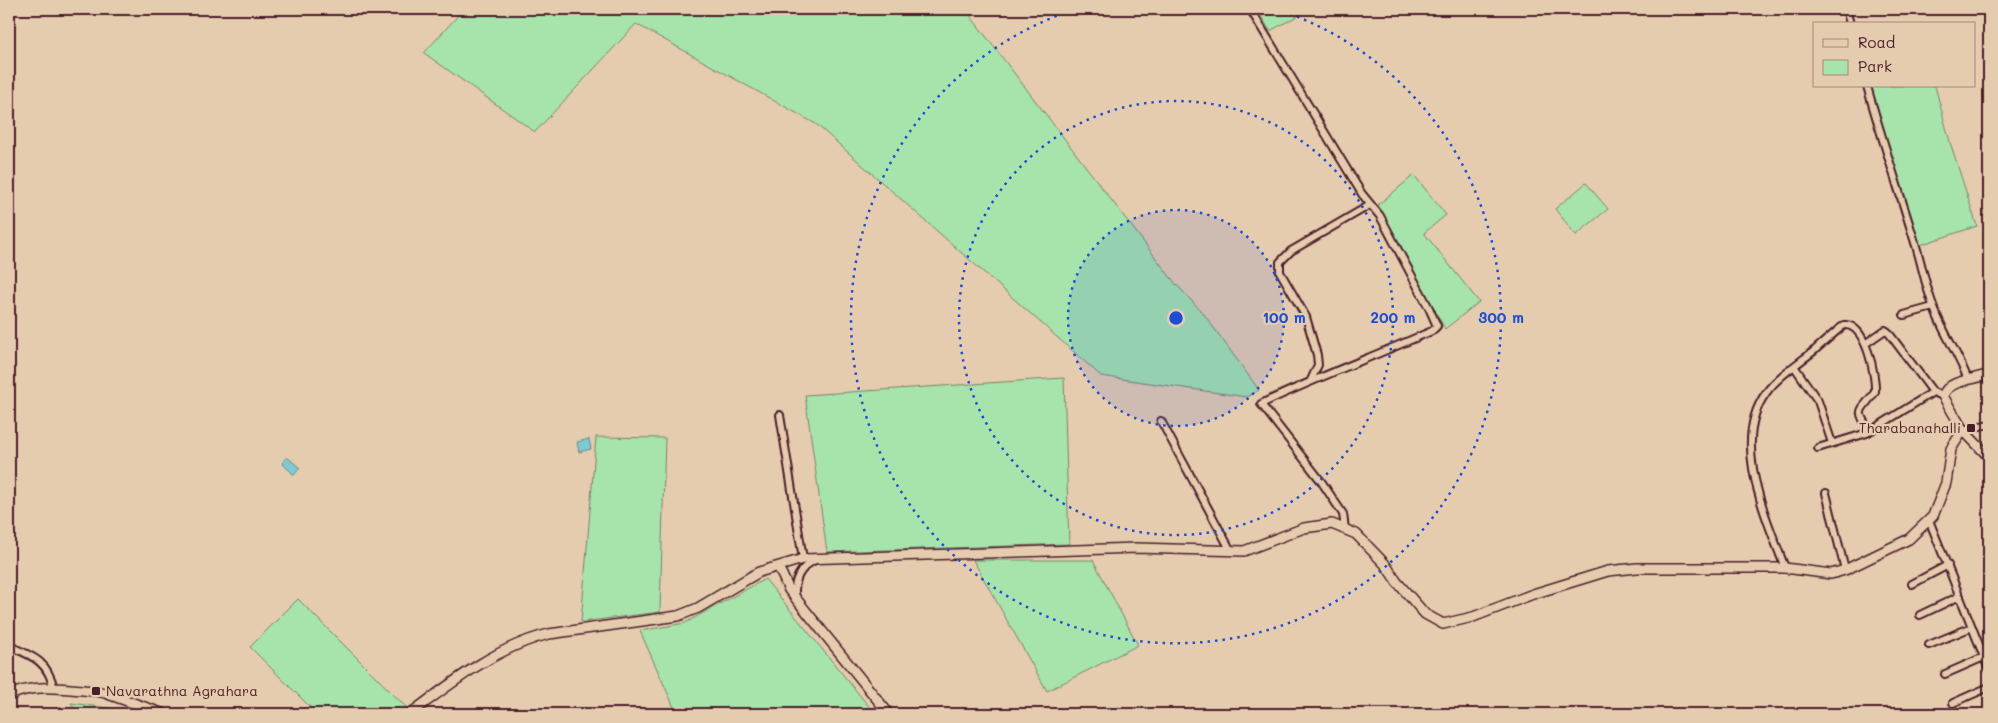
<svg xmlns="http://www.w3.org/2000/svg" width="1998" height="723" font-family="Mali,sans-serif">
<style>
.green{fill:#a6e4ac;stroke:#78826c}
.water{fill:#7accd0;stroke:#67878e}
.lines{fill:none;stroke-linecap:round;stroke-linejoin:round}
.street-casing{stroke:#4a1f2b;stroke-width:10}
.secondary-casing{stroke:#4a1f2b;stroke-width:12}
.street{stroke:#e6ccae;stroke-width:6}
.secondary{stroke:#e6ccae;stroke-width:9}
.ring{fill:none;stroke:#1d4ed8;stroke-width:2.5;stroke-dasharray:2.5 5}
.poi-dot{fill:#4a1f2b;stroke:#e6ccae;stroke-width:2}
.labels{text-anchor:middle;stroke-width:4.5;stroke-linejoin:round;paint-order:stroke}
.poi-label{font-size:14px;fill:#4a1f2b;stroke:#e6ccae;text-anchor:end}
.centre{fill:#1d4ed8;stroke:#e6ccae;stroke-width:2.5}
.ring-label{font-size:15px;text-anchor:middle;font-weight:bold;fill:#1d4ed8;stroke:#e6ccae;stroke-width:4.5;stroke-linejoin:round;paint-order:stroke}
</style>
<rect width="100%" height="100%" fill="#e6ccae"/>
<filter id="ink" filterUnits="userSpaceOnUse"><feTurbulence type="fractalNoise" baseFrequency=".02" numOctaves="2"/><feDisplacementMap in="SourceGraphic" scale="10" xChannelSelector="R" yChannelSelector="G"/><feConvolveMatrix kernelMatrix="1 2 1 2 8 2 1 2 1" color-interpolation-filters="sRGB"/></filter>
<g filter="url(#ink)">
<path class="green" d="M464,9H965L1175,283L1203,313L1259,390L1247,397L1101,376L816,124L636,24L535,132L424,53Z
M1257,9H1310L1270,31Z
M1870,86H1935L1950,142L1977,226L1920,245Z
M1414,175L1446,215L1424,233L1479,302L1445,329L1378,205Z
M1586,183L1608,209L1576,235L1555,209Z
M1064,378L1069,544L827,552L805,395Z
M596,437L665,438L660,612L581,622Z
M973,560H1093L1138,645L1047,691Z
M765,579L875,714H677L640,631L685,623Z
M298,599L409,710L402,714H317L250,647Z
M71,703L123,710L135,714H77Z"/>
<path class="water" d="M589,439L591,449L579,452L577,442Z
M287,457L300,468L294,475L282,463Z"/>
<g class="lines">
<g class="street-casing">
<path id="street" d="M1250,9L1362,194L1380,216L1429,308L1437,326L1432,331L1420,336C1367,359 1313,379 1261,404L1321,481L1343,514L1345,529
M1846,9L1850,24
M1867,86C1882,140 1900,193 1916,246C1922,266 1926,288 1934,308C1943,333 1959,355 1968,380
M1904,315L1933,307
M1865,344L1885,330L1888,332L1933,392L1943,396
M1794,366L1818,401L1832,443
M1311,380L1318,365L1317,355L1306,317L1283,277L1280,272V262L1291,251L1370,205
M780,415L803,559
M1161,421L1231,551
M1963,430L1989,424
M1818,448L1867,433L1933,392
M1826,493L1845,570
M1929,520L1984,657L1945,674
M1785,568C1767,519 1730,442 1766,393C1778,376 1799,363 1815,350C1824,342 1834,333 1844,325C1866,323 1876,376 1875,392C1861,412 1854,408 1870,431
M1912,584L1948,565
M796,599C792,582 800,567 815,560
M1920,615L1960,596
M1929,645L1972,627
M9,646C33,656 48,661 54,689
M1984,657L1989,669
M1953,703L1989,687"/>
</g>
<g class="secondary-casing">
<path id="secondary" d="M1989,374C1976,380 1948,379 1943,396L1963,430L1989,457
M779,568L789,590L889,714
M9,696C33,682 69,690 96,691L105,693L164,714
M410,714C451,683 498,646 549,634L678,616L698,608L759,572L803,559L1136,548L1244,551L1304,528L1332,524L1356,534L1385,564L1397,582L1425,614L1443,624L1473,617L1533,594L1608,571L1637,568H1785L1831,574L1845,570L1909,539L1933,516L1946,483L1951,449L1963,430"/>
</g>
<use href="#street" class="street"/>
<use href="#secondary" class="secondary"/>
</g>
</g>
<circle cx="1176" cy="318" r="108" fill="#1d4ed8" fill-opacity=".12"/>
<g class="ring">
<circle cx="1176" cy="318" r="108"/>
<circle cx="1176" cy="318" r="217"/>
<path d="M1276 9A325 325 0 1 1 1076 9"/>
</g>
<g class="poi-dot">
<rect x="1966" y="423" width="10" height="10" rx="2.5"/>
<rect x="91" y="686" width="10" height="10" rx="2.5"/>
</g>
<g class="labels">
<g class="poi-label">
<text x="1961" y="433">Tharabanahalli</text>
<text x="106" y="696" text-anchor="start">Navarathna Agrahara</text>
</g>
</g>
<circle cx="1176" cy="318" r="8" class="centre"/>
<g class="ring-label">
<text x="1284" y="323">100 m</text>
<text x="1393" y="323">200 m</text>
<text x="1501" y="323">300 m</text>
</g>
<rect width="1998" height="723" fill="none" stroke="#e6ccae" stroke-width="30"/>
<rect x="15" y="15" width="1968" height="693" fill="none" stroke="#4a1f2b" stroke-width="2" filter="url(#ink)"/>
<rect x="1813" y="22" width="162" height="65" fill="#e6ccae" stroke="#a8877a"/>
<rect x="1823" y="39" width="25" height="8" fill="#e6ccae" stroke="#a8877a"/>
<text x="1858" y="48" font-size="15" fill="#4a1f2b">Road</text>
<rect x="1823" y="60" width="25" height="15" fill="#a6e4ac" stroke="#a8877a"/>
<text x="1858" y="72" font-size="15" fill="#4a1f2b">Park</text>
</svg>
